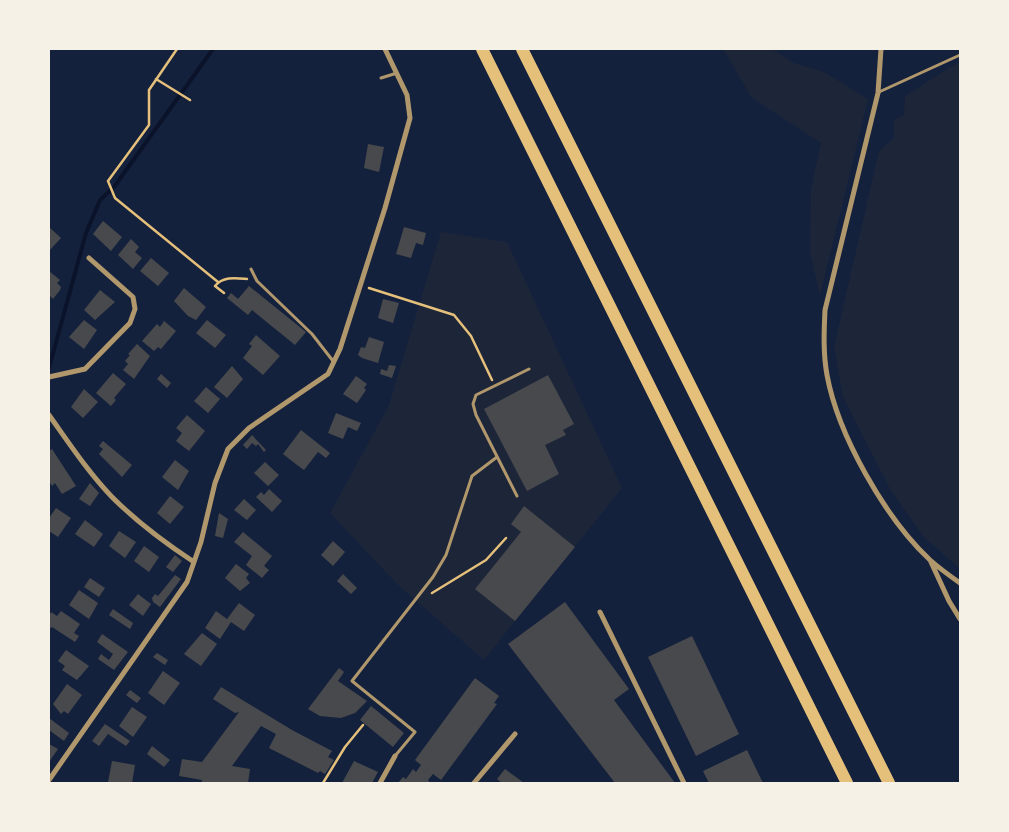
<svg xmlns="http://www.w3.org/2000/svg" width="1009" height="832" font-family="'Roboto Serif',serif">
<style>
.green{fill:#1d2539}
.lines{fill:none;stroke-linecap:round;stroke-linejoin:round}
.stream{stroke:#0b132b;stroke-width:4}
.building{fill:#48494c}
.path{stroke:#e5c07b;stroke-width:2.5}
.service{stroke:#b1986c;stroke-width:3}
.minor{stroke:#b1986c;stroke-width:5}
.motorway{stroke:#e5c07b;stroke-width:12}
</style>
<rect width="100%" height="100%" fill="#14213d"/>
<path class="green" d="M723,49H772L794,63L824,72L868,99L820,295L810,253L811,190L821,143L752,98Z
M960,61V569L923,536L890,489L843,397L834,347L879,151L894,138V120L904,115L905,96Z
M441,232L507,242L622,488L484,660L397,584L330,513L389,405Z"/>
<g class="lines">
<path class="stream" d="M49,368L86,233L100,200L114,187L213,49"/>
</g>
<path class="building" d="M368,144L384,147L379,172L364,168Z
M103,221L122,237L111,251L93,234Z
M49,227L61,238L49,251Z
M404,227L426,233L423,245L416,243L411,258L396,254Z
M131,239L139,247L135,252L142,258L133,269L118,255Z
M151,258L169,273L158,286L140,271Z
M49,271L60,280L57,283L61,287L60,290L53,299L49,295Z
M249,286L306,332L295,345L252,310L248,315L227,298L231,293L238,299Z
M184,288L206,307L196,320L188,316L174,301Z
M100,290L115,302L95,320L84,310Z
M383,299L399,303L393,323L378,318Z
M84,320L97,330L84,349L69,337Z
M207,320L226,335L215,348L196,333Z
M164,321L176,331L161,349L158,347L154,351L142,341L157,324L160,327Z
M256,335L280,356L263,375L243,358L252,346L249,344Z
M369,337L384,342L378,363L362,358L358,355L361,347L365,348Z
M137,344L150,356L134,379L123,370L128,364L125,361L130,355L128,354Z
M389,365L396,366L392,378L380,374L381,369L387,371Z
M232,366L243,379L227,398L214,387Z
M113,373L126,384L114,398L116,400L111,406L96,393Z
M161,374L171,383L167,388L157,379Z
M548,375L574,424L563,430L566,435L545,445L559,474L527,491L484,409Z
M356,376L367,384L364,388L366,390L357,403L343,394Z
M206,387L220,399L208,413L194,401Z
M84,389L98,402L83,418L71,407Z
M336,413L361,423L357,431L348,427L343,439L328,433Z
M187,415L205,431L189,451L176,441L182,433L176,428Z
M301,430L330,453L326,458L318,452L304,470L297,465L303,457L297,465L283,454Z
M252,435L266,450L264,452L258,444L256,446L252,443L247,449L243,445Z
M103,441L132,465L122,477L99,454L103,449L99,446Z
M52,449L76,486L62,494L55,483L52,486L49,481V451Z
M175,460L189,471L178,490L162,477Z
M265,462L279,475L268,486L254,473Z
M90,483L99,493L90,506L79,499Z
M269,489L282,501L272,512L256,497L261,492L264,495Z
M170,496L184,507L170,524L157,513Z
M244,499L256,510L247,520L234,510Z
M524,506L575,547L515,621L475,589L521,532L511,524Z
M56,508L71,518L58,537L49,531V518Z
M219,513L228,519L223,538L215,536Z
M85,520L103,534L94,547L75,534Z
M119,531L136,542L125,558L109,546Z
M243,532L272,556L264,566L269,570L262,578L246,565L252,556L234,542Z
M333,541L345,552L333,566L321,555Z
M144,546L159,557L149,572L134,561Z
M175,555L182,561L173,572L166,567Z
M236,564L249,574L246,578L250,583L240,591L225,578Z
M343,574L357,588L351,594L337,581Z
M175,575L181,579L160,607L153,602L152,598L155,594L158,596Z
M90,578L105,588L99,597L84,587Z
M79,590L98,603L89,619L69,605Z
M138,594L151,604L143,616L129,605Z
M565,602L629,689L614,700L675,783H615L508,644Z
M239,603L255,615L244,631L231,622L220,639L205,628L216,611L227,619Z
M113,609L133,623L130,629L109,615Z
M61,611L80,624L74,633L79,636L75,642L52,627L49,629V616L51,612L57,616Z
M202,633L217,644L201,666L184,654Z
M102,634L128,652L114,670L98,659L101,654L109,660L113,654L97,642Z
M692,636L739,734L696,756L648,657Z
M66,650L89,666L77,680L62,670L65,666L58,661Z
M157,653L168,660L165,665L153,657Z
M339,668L344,672L338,681L367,701L355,713L341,718L320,716L308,709Z
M163,671L180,683L164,705L148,693Z
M475,678L499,696L494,703L497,704L441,780L433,774L428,780L430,783H398L403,777L406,779L413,769L416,772L421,765L415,760Z
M67,684L82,695L68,714L64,711L61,714L53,704Z
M221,687L292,730L332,751L328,757L334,760L325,774L320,771L318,773L269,748L276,734L261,726L232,766L250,769L248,783H202V780L179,776L182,759L202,762L239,712L235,713L213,699Z
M130,690L141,698L137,703L126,695Z
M371,706L404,733L393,747L360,720Z
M132,707L147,717L133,737L119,726Z
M49,718L69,733L64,741L49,730Z
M105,724L130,741L126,746L108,734L99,746L92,741Z
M49,744L58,749L49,762Z
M152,746L170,760L164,767L147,754Z
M747,750L763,783H709L703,771Z
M112,761L135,765L132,783L108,782Z
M354,761L378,772L372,783H342Z
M505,769L524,783H502L497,779Z"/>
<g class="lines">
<path class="path" d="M177,49L149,90V125L108,181L115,198L218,282
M156,79L190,100
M369,288L454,315L471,336L492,380
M224,293L215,286C223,276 236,278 247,279
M432,593L486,560L506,538
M323,783L345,747L363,725"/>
<path class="service" d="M381,78L397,73
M879,92L960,55
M251,269L257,281L312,334L333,361
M517,496L476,415L473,404L476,395L529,369
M395,756L415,732L352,681L433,577L446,555L472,476L497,457"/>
<path class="minor" d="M881,49L878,93L825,310C824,331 823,353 827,375C838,435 885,518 930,560C939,568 950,576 960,583
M49,377L85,369L130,323L135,309L133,297L89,258
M49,415C69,443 88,472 112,497C137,522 165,543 194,562
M931,562L949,601L960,619
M600,612L684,783
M49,780L187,582L201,542L215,483L228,449L249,428L328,374L340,349L385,208L410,118L407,95L385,49
M380,783L395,756
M474,783L515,734"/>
<path class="motorway" d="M482,49L847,783
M522,49L889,783"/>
</g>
<rect width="1009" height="832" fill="none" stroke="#f6f1e7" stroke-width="100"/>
</svg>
